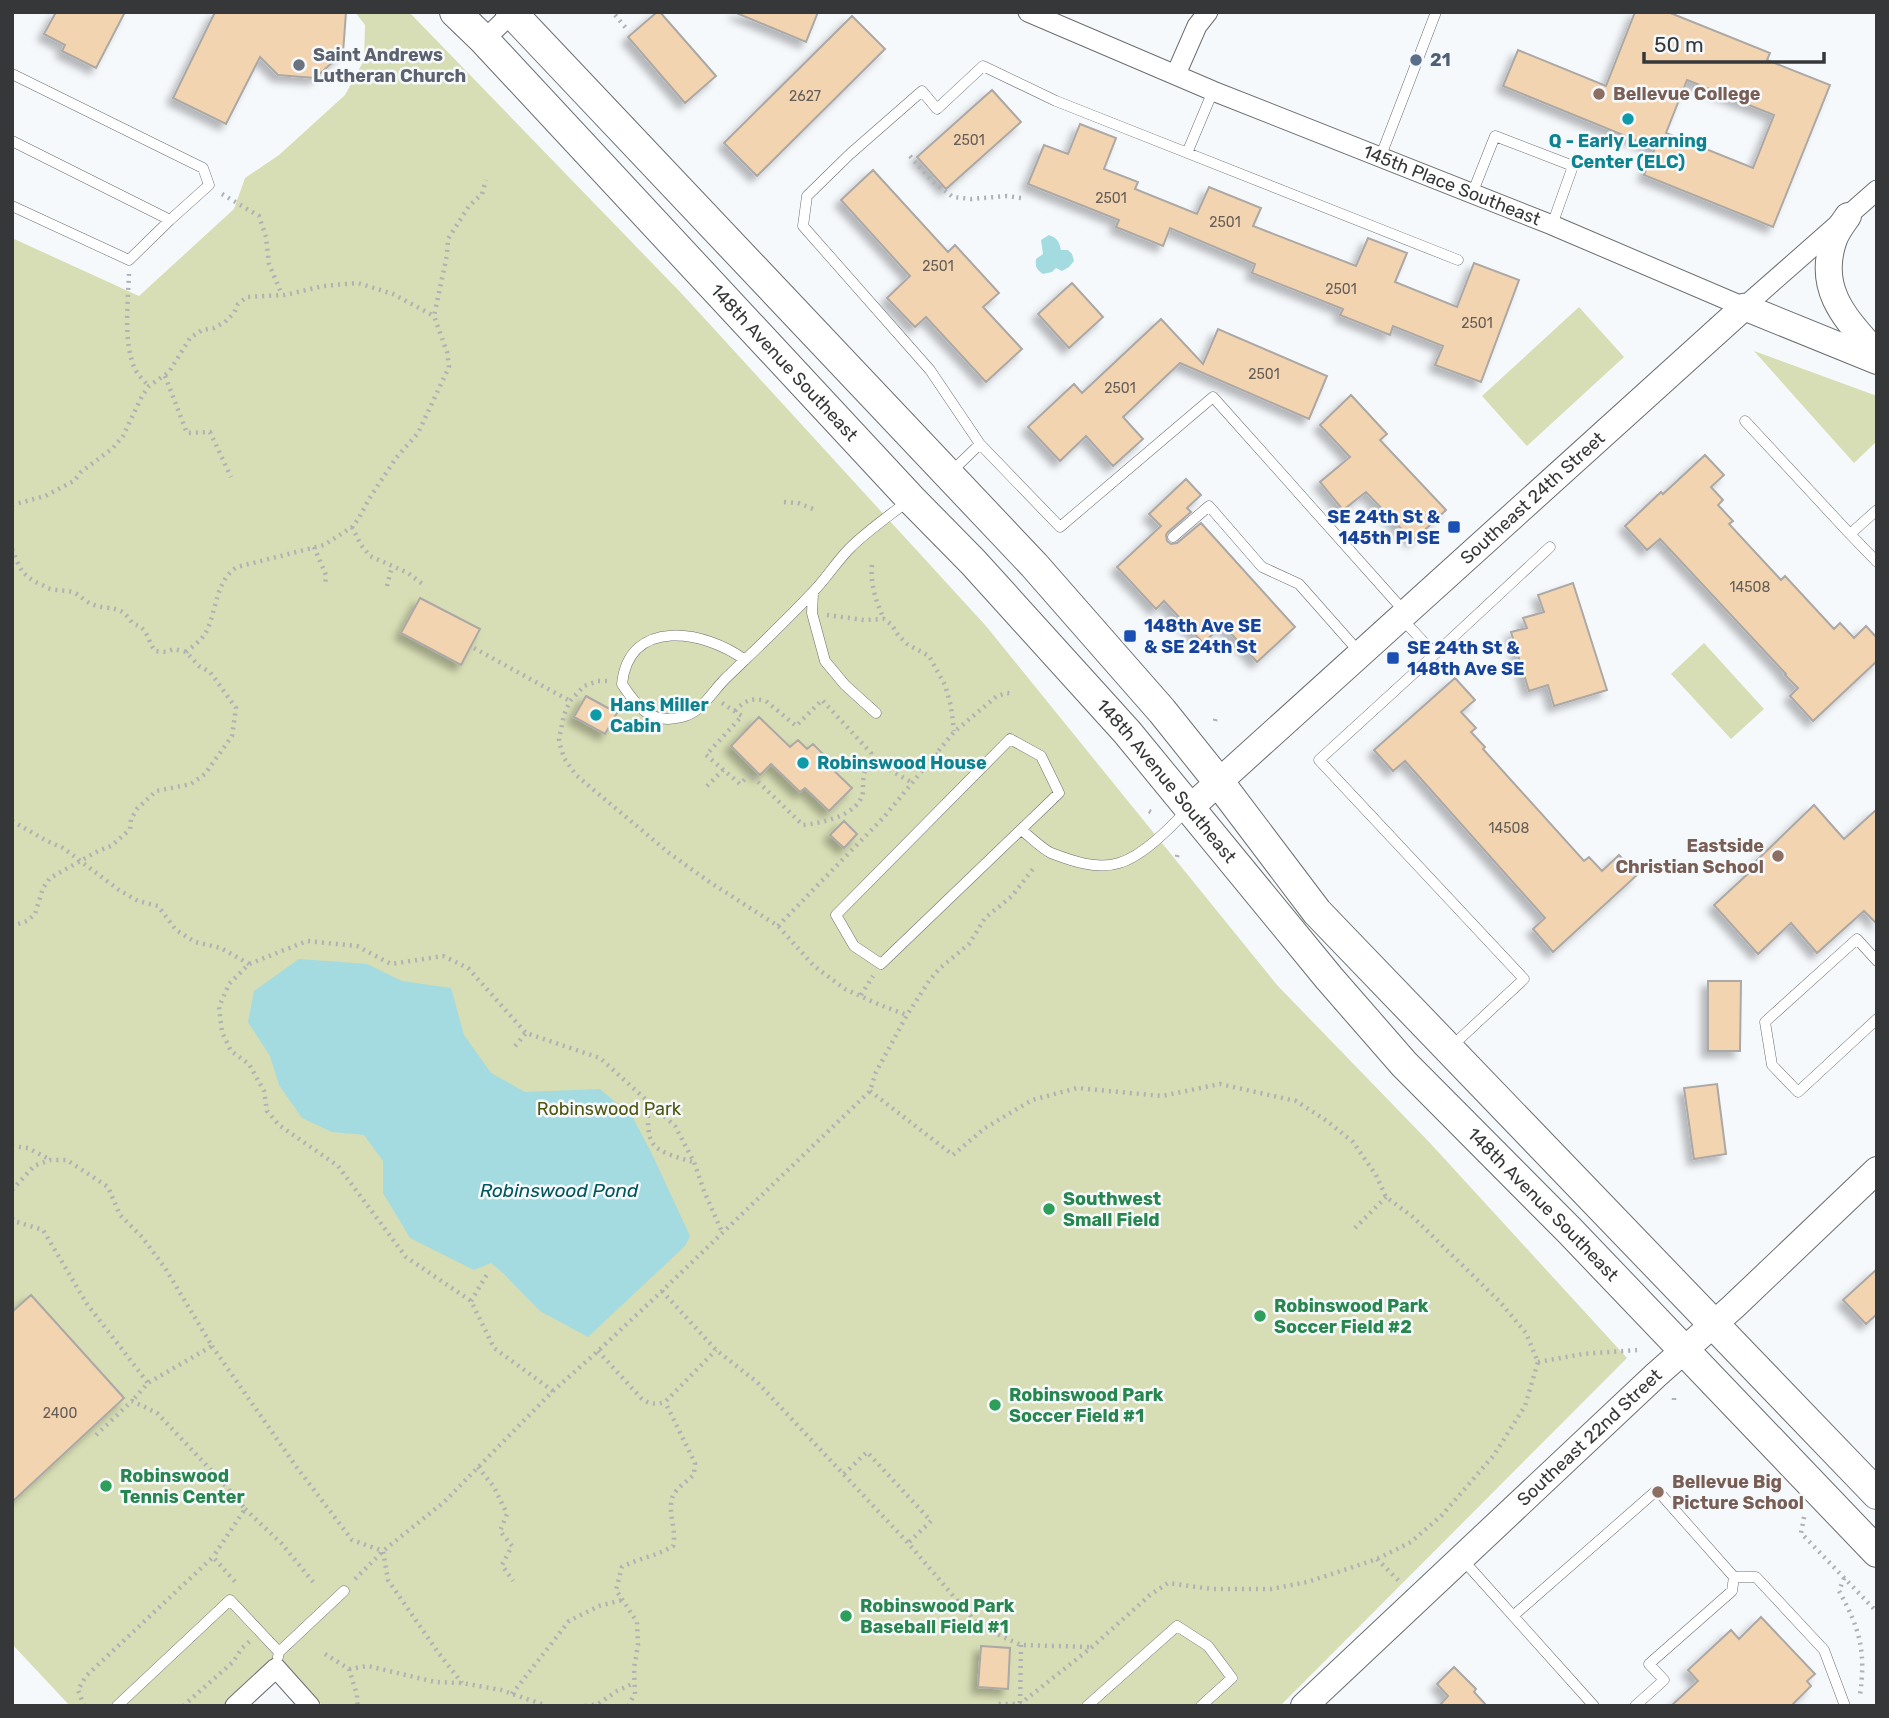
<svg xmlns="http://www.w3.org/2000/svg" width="1889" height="1718" font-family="Rubik,sans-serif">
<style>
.green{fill:#d7ddb4}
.water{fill:#a3dbe0}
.building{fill:#f3d4b1;stroke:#aba8a5;stroke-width:2;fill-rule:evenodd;filter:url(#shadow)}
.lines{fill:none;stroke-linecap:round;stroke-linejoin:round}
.lane-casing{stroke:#6c6e70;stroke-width:11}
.street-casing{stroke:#6c6e70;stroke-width:21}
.secondary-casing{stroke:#6c6e70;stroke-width:28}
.primary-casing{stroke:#6c6e70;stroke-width:32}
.path{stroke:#afb2b4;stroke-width:4.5;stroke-dasharray:2 5;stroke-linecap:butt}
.lane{stroke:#fff;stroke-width:10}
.street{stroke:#fff;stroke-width:19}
.secondary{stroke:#fff;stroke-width:26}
.primary{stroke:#fff;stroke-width:30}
.service-dot{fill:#5c6f8a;stroke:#f6f9fc;stroke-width:2.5}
.worship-dot{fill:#6b7280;stroke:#f6f9fc;stroke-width:2.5}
.education-dot{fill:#8d6e63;stroke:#f6f9fc;stroke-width:2.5}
.culture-dot{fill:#0f9aa8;stroke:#f6f9fc;stroke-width:2.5}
.transit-dot{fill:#1a4fb4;stroke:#f6f9fc;stroke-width:2.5}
.leisure-dot{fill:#2e9e5b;stroke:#f6f9fc;stroke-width:2.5}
.labels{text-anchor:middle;stroke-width:5;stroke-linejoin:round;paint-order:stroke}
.number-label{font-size:14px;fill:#655e57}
.worship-label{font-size:18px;font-weight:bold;fill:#5b616d;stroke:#f6f9fc;text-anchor:start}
.service-label{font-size:18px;font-weight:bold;fill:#4e5e75;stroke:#f6f9fc;text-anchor:start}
.education-label{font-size:18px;font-weight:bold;fill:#785e54;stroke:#f6f9fc;text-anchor:start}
.culture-label{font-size:18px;font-weight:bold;fill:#0d838f;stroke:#f6f9fc;text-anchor:start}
.street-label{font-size:18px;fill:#363739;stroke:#f6f9fc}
.transit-label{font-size:18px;font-weight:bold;fill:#164399;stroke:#f6f9fc;text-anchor:start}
.park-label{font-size:18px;fill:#505510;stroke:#f6f9fc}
.leisure-label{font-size:18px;font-weight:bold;fill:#27864d;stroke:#f6f9fc;text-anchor:start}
.water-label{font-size:19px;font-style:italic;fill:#00565b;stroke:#f6f9fc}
</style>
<defs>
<filter id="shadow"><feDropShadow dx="-6" dy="6" stdDeviation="3.5" flood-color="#0004"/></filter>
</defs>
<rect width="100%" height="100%" fill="#f6f9fc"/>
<path class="green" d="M355,12H409L683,295L986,626L1277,985L1430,1143L1627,1358L1280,1706H323L286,1667L245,1706H70L12,1644V238L139,296L234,209L245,178L279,155L345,95L364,60L365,25Z
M1579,307L1624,357L1527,446L1482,396Z
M1754,351L1877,396V441L1854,463Z
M1704,643L1764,709L1731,739L1671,674Z"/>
<path class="water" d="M1049,235C1057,238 1059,241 1061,250H1068L1072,254L1074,261L1069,267L1062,271L1056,268L1052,272L1043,274C1037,270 1035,267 1036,259L1043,254L1041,240Z
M299,959L367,964L402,981L451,988L464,1035L491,1073L525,1092L600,1089L632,1116L652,1154L690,1236L685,1246L588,1337L540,1311L503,1273L491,1263L474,1270L410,1238L383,1193V1161L364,1135L332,1132L302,1118L279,1085L270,1056L248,1022L254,991Z"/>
<path class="building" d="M56,12H125L96,68L62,51L65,45L44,34Z
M215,12H346L343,53L315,78L278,75L260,57L226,124L173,98Z
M657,12H660L716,76L685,103L628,37Z
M734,12H818L806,42Z
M1635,12H1668L1770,53L1767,60L1830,85L1773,227L1644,175L1655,148L1503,86L1518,50L1606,86ZM1687,80L1774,115L1753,168L1666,133Z
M852,16L885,49L757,176L724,143Z
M992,90L1021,122L946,189L917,157Z
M1080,124L1116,138L1104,169L1138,182L1135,189L1197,214L1209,187L1261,208L1253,226L1356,266L1368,238L1407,253L1395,282L1457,307L1474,263L1519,280L1481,382L1435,365L1443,346L1393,326L1390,335L1340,315L1343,309L1252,273L1255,264L1170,228L1163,246L1116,227L1119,220L1028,184L1044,145L1068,154Z
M873,170L948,252L955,245L999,293L983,307L1022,349L986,382L926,317L915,327L887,298L910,276L841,200Z
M1072,283L1103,317L1069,348L1038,314Z
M1161,319L1203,364L1218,329L1327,376L1309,419L1180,363L1123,417L1143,439L1113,466L1086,436L1060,461L1028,427L1074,384L1082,393Z
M1351,395L1387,434L1380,440L1446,510L1413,541L1366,492L1343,510L1320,482L1350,457L1320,425Z
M1705,455L1724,475L1711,487L1723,500L1718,505L1733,521L1729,524L1781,580L1785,576L1834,629L1840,623L1854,638L1866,626L1877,638V661L1813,721L1790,696L1798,688L1785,675L1786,674L1660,539L1647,550L1625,526L1661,492L1663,494Z
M1186,479L1201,495L1187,508L1191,512L1168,532L1166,535L1167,541L1171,544L1177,543L1201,523L1295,627L1257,662L1223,625L1203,643L1164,601L1156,609L1117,567L1161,526L1149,514Z
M1573,583L1607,690L1554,706L1548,685L1529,691L1511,632L1527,628L1523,618L1544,612L1538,595Z
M420,598L480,629L461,665L401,633Z
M1455,678L1475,700L1461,712L1476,728L1471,732L1485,747L1483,749L1584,861L1589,857L1602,871L1619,855L1637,875L1553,952L1533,929L1545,918L1405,761L1393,771L1374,750Z
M586,696L617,713L605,734L574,717Z
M759,717L790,747L798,740L807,749L813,744L831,762L828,765L852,788L829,811L805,788L800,792L771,764L760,775L731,746Z
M1814,805L1844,839L1877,809V924L1864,911L1817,953L1791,923L1758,954L1714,905L1752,870L1750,867Z
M844,821L857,834L844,848L830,835Z
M1708,981H1741L1740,1051H1708Z
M1717,1084L1726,1154L1694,1159L1684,1088Z
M1877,1269V1314L1866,1324L1843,1300Z
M31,1295L124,1398L12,1502V1312Z
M1761,1617L1815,1674L1807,1681L1811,1686L1791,1706H1671L1698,1681L1688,1670L1731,1630L1739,1639Z
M981,1646L1010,1648L1008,1689L978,1687Z
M1454,1667L1476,1689L1474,1692L1487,1706H1439L1448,1696L1437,1684Z"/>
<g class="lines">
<g class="lane-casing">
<path id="lane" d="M12,74L203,168L209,185L170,220L12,141
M1187,153L1213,91
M1380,158L1436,12
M1472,194L1495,136L1573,166L1552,225
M12,206L129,260L170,220
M1745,421L1850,534
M950,473L980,444
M1877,510L1850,534L1877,562
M1173,537L1209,506L1262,567L1299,584L1360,653
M813,593L812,613L825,661L845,685L876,713
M1404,611L1213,397L1060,527L980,444L930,370L803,226L807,196L850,154L922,91L937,109L983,66L1056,101L1458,260
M1402,619L1435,654L1550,547
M1435,654L1319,760L1524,979L1452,1046
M745,660C705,630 629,617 622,684C637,707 651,725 682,717C702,712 711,693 725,679C754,651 784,623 812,593C826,579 836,562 850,548C867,531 889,516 908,501
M1010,739L1041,756L1059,793L881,964L854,946L836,915Z
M1021,830C1031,837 1041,848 1051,853C1072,861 1097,870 1119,863C1143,856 1170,828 1187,810
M1877,961L1857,939L1765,1022L1772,1065L1798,1092L1877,1019
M1463,1560L1594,1706
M1734,1577H1756L1824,1650L1845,1706
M1513,1616L1657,1490L1734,1577L1732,1591L1649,1664L1664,1680L1635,1706
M278,1657L279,1652L344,1591
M117,1706L230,1600L279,1652
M1087,1706L1177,1626L1208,1646L1232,1678L1201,1706"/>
</g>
<g class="street-casing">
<g id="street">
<path id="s1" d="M1028,12L1213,91L1552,225L1744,307L1877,190"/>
<path d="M484,40L513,12"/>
<path d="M1176,74L1197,26L1208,12"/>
<path d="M235,1706L276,1668L310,1706"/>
</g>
</g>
<g class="secondary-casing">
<g id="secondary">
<path d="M1848,216C1843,223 1837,231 1834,239C1816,290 1846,319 1877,354"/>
<path id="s2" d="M1190,808L1744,307L1877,361"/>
<path id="s3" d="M1304,1706L1656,1375L1733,1307L1877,1170"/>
</g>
</g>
<g class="primary-casing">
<g id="primary">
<path id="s4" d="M455,12L484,40L911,499L973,562L1127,732L1329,978L1404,1064L1570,1231L1877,1552"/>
<path d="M511,12L1034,565L1162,711L1218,781L1317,912L1877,1494"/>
</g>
</g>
<path class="path" d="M615,15L626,28
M910,156L932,181L953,197L971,199L1007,196L1021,198
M222,194L259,216L266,237L269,264L282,295
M129,274C128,302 123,343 135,369C138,375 144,381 149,386
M165,376L187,433L210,432L231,477
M784,502L798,503L816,510
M12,505L45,496L74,481L81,472L113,448L123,436L142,396L149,386L169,372L190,338L202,330L214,328L225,322L234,313L238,304L247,297L285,295L323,286L358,283L393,294L434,316
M352,527L361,545L370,556L408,573L425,586
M314,547L326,575L325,586
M12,549C20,569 22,576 42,585C45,586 48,589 52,589C59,591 66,590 73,592C80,595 85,601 91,604C111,612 119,602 133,624C148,627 147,640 155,651L166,652L174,649L186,652L199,666L210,672L236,708L232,736L205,774L191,784L156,791L137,809L131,819L130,829L125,834L111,846L98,851L50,878L43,888L35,914L27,921L12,926
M872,565C870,584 876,602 884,619
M387,586L392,566
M827,615L864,620L884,619L892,625L898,635L907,644L929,656L945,685L951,706L954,731
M474,648L570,701
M186,652C193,646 202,640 206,632C217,611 215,581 237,567L324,545L352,527L359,518L369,499L396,458L418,433L449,367L447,352L434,316L447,255L448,239L469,206L482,194L486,180
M607,681H598L584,686L570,701L564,715L559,739L560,745L564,758L576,775L669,853L708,881L778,926L814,966L845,989L880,1005L907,1015
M722,703L742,716L706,755L740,784L750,774L803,825C822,823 861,815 863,791C863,778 863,770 872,760
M735,711C744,701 752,697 766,701L796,726L822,700L871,753L872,760L911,782
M1215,721L1216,716
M935,754L958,768
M707,786L723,770
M1149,811L1153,813
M12,821L47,841L63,848L119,890L138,901L158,906L176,930L195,942L221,948L249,964
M1177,857L1178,852
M778,926L884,817L954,732L997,696L1007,693L1014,694
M861,995L873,976
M515,1046L526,1033
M870,1091L953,1155L985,1128L1032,1100L1077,1088L1162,1096L1220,1084L1296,1101L1327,1121L1353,1142L1376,1175L1386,1197L1413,1217L1500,1302L1526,1333L1538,1362L1525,1406L1494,1455L1442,1515L1411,1542L1377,1559L1335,1573L1307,1582L1271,1589H1212L1168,1583L1150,1595L1092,1647L1020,1704H997L994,1706
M648,1102C647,1148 649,1149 693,1162
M12,1146L28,1148L49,1159
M12,1190L34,1166L50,1160H67L108,1187L120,1215L142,1237L165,1268L212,1346L148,1383L132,1401
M12,1218L14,1221L43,1230L87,1304L148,1383
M1355,1228L1386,1197
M662,1291L716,1350L757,1382L908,1543L979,1626L1021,1645L1091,1647
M471,1301L489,1271
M212,1346L295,1465L352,1540L383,1551L388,1580L437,1651L462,1683
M598,1351L641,1398C648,1404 656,1405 665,1402L716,1350
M1538,1362L1583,1354L1637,1350
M553,1391L494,1348L471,1301L406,1257L338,1166L279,1125L267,1111L264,1091L249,1064L231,1051L222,1032L219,1007L229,984L249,964L307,941L357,946L391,964L443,956L468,968L526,1033L600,1058L675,1126L694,1162L704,1191L722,1232
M1674,1400V1396
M96,1435L132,1401L157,1413L226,1486L245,1509L213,1557
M478,1467L494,1487L507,1514L500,1531L512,1546L502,1565L513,1581
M844,1474L867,1452L931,1521L908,1543
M245,1509L282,1544L314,1583
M1804,1517L1801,1533L1877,1612
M1377,1559L1401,1583
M1844,1578L1839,1591C1860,1629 1866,1651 1860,1695
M355,1579L383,1551L444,1502L553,1391L598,1351L662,1291L870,1091L876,1072L907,1015L929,981L939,969L969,944L985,918L1012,896L1033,869
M325,1654L349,1669L357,1695V1702L358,1706
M349,1669L368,1666L435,1682L462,1683L501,1690L547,1706
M512,1694L569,1621L599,1606L622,1600
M1020,1703L1021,1645
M84,1706L78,1690L86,1676L213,1557L238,1585
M183,1706L233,1662L242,1648L250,1641
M585,1706L598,1704L617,1691L634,1683
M628,1706L635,1694L634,1668L638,1645L637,1622L616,1590L622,1567C639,1558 657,1556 673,1546C678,1529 663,1504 677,1490C682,1484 689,1480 694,1474L695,1463L665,1402"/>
<use href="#lane" class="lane"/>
<use href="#street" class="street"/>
<use href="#secondary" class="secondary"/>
<use href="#primary" class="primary"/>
</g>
<circle class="service-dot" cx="1416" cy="60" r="7"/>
<circle class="worship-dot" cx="299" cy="65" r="7"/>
<g class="education-dot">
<circle cx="1599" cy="94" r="7"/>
<circle cx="1778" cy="856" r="7"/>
<circle cx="1658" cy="1492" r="7"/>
</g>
<g class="culture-dot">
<circle cx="1628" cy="119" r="7"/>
<circle cx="596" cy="715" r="7"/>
<circle cx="803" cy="763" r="7"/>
</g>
<g class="transit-dot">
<rect x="1447" y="520" width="14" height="14" rx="3.5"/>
<rect x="1123" y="629" width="14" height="14" rx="3.5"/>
<rect x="1386" y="651" width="14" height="14" rx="3.5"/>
</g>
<g class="leisure-dot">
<circle cx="1049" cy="1209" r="7"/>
<circle cx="1260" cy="1316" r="7"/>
<circle cx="995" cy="1405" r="7"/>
<circle cx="106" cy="1486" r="7"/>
<circle cx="846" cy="1616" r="7"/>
</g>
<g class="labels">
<g class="number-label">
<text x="805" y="101">2627</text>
<text x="969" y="145">2501</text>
<text x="1111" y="203">2501</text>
<text x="1225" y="227">2501</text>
<text x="938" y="271">2501</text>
<text x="1341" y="294">2501</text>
<text x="1477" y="328">2501</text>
<text x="1264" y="379">2501</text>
<text x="1120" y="393">2501</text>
<text x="1750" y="592">14508</text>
<text x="1509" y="833">14508</text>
<text x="60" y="1418">2400</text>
</g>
<g class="worship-label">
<text x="313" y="61">Saint Andrews<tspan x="313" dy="21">Lutheran Church</tspan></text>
</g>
<g class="service-label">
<text x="1430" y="66">21</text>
</g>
<g class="education-label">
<text x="1613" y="100">Bellevue College</text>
<text x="1764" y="852" text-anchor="end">Eastside<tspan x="1764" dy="21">Christian School</tspan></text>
<text x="1672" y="1488">Bellevue Big<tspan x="1672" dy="21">Picture School</tspan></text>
</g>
<g class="culture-label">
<text x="1628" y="147" text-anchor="middle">Q - Early Learning<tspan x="1628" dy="21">Center (ELC)</tspan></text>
<text x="610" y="711">Hans Miller<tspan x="610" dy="21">Cabin</tspan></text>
<text x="817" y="769">Robinswood House</text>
</g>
<g class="street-label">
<text dy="6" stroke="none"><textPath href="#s1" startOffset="458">145th Place Southeast</textPath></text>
<text dy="6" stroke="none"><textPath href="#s4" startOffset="481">148th Avenue Southeast</textPath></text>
<text dy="6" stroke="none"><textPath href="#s2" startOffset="462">Southeast 24th Street</textPath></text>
<text dy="6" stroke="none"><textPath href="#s4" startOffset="1048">148th Avenue Southeast</textPath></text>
<text dy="6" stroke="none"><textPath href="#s4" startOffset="1615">148th Avenue Southeast</textPath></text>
<text dy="6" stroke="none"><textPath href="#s3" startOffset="392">Southeast 22nd Street</textPath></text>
</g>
<g class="transit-label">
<text x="1440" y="523" text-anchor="end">SE 24th St &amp;<tspan x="1440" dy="21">145th Pl SE</tspan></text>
<text x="1144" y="632">148th Ave SE<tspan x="1144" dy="21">&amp; SE 24th St</tspan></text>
<text x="1407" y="654">SE 24th St &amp;<tspan x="1407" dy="21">148th Ave SE</tspan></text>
</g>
<g class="park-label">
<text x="609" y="1115">Robinswood Park</text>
</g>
<g class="leisure-label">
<text x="1063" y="1205">Southwest<tspan x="1063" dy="21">Small Field</tspan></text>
<text x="1274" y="1312">Robinswood Park<tspan x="1274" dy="21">Soccer Field #2</tspan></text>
<text x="1009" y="1401">Robinswood Park<tspan x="1009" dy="21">Soccer Field #1</tspan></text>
<text x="120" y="1482">Robinswood<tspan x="120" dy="21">Tennis Center</tspan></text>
<text x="860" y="1612">Robinswood Park<tspan x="860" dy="21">Baseball Field #1</tspan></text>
</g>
<g class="water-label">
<text x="559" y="1197">Robinswood Pond</text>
</g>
</g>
<rect width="1889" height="1718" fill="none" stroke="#363739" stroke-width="28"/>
<path d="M1644 52v10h180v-10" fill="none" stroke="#363739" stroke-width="3.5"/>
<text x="1654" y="52" font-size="21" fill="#363739" stroke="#f6f9fc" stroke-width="5" paint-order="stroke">50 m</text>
</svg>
